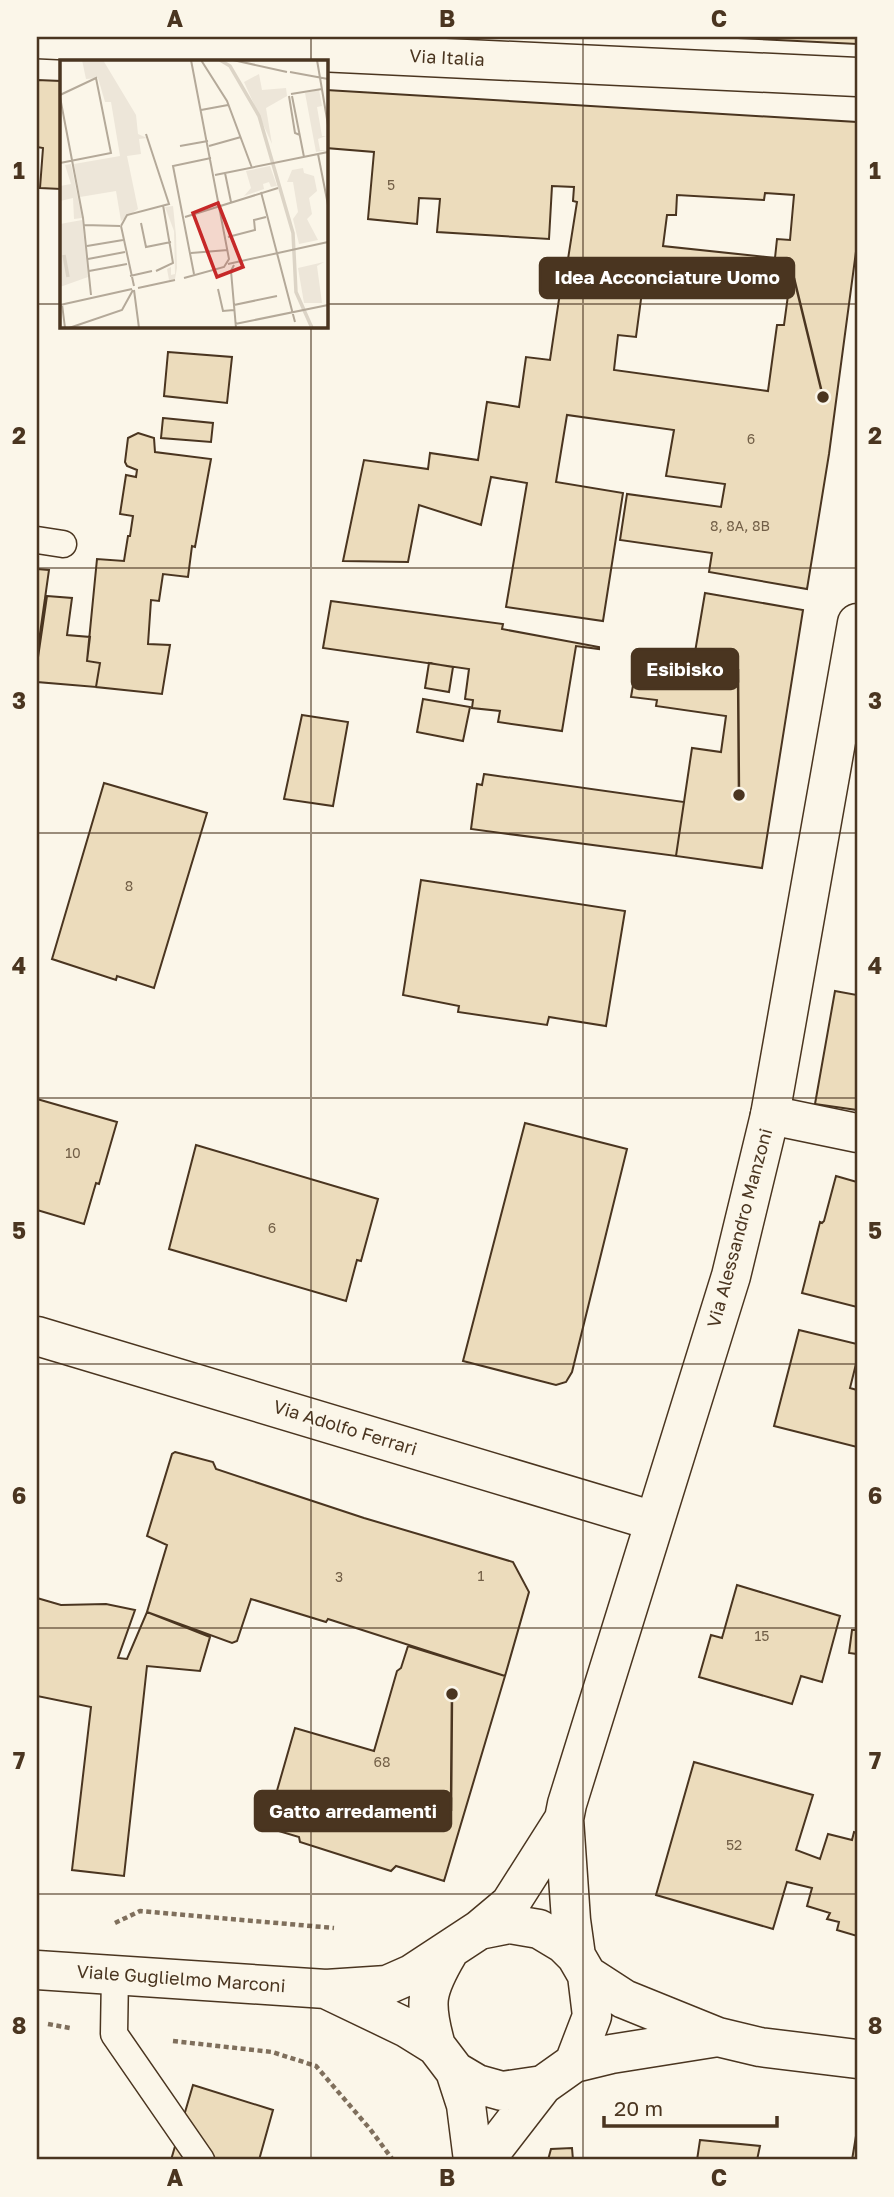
<svg xmlns="http://www.w3.org/2000/svg" width="894" height="2197" font-family="'Golos Text',sans-serif">
<style>
.building{fill:#ecdcbc;stroke:#4a3520;stroke-width:2;fill-rule:evenodd}
.lines{fill:none;stroke-linecap:round;stroke-linejoin:round}
.service-casing{stroke:#4a3520;stroke-width:29}
.minor-casing{stroke:#4a3520;stroke-width:41}
.tertiary-casing{stroke:#4a3520;stroke-width:41}
.path{stroke:#7f6f5c;stroke-width:4.5;stroke-dasharray:5 3.5;stroke-linecap:butt}
.service{stroke:#fbf6e9;stroke-width:26}
.minor{stroke:#fbf6e9;stroke-width:38}
.tertiary{stroke:#fbf6e9;stroke-width:38}
.grid{fill:none;stroke:#4a3520;stroke-width:2;stroke-opacity:0.55}
.labels{text-anchor:middle;stroke-width:5;stroke-linejoin:round;paint-order:stroke}
.number-label{font-size:14px;fill:#725f47}
.street-label{font-size:18px;fill:#4a3520;stroke:#fbf6e9}
.inset-river{fill:none;stroke:#dcd4c6;stroke-width:3.5}
.inset-road{fill:none;stroke:#b4a999;stroke-width:2}
.view{fill:#c62828;fill-opacity:0.15;stroke:#c62828;stroke-width:3.5}
.inset-edge{fill:none;stroke:#4a3520;stroke-width:3.5}
.leader{fill:none;stroke:#4a3520;stroke-width:2.5}
.callout-dot{fill:#4a3520;stroke:#fbf6e9;stroke-width:2.5}
.callout{fill:#4a3520;stroke:#4a3520;stroke-width:2.5}
.callout-label{font-size:19px;text-anchor:middle;font-weight:bold;fill:#fff}
.neatline{fill:none;stroke:#4a3520;stroke-width:2.5}
.grid-label{font-size:23px;text-anchor:middle;font-weight:bold;fill:#4a3520}
</style>
<rect width="100%" height="100%" fill="#fbf6e9"/>
<path class="building" d="M717,37H857V44Z
M37,80L61,81V189L40,188L43,148L37,147Z
M326,90L857,122V244L829,454L807,589L709,572L712,553L620,540L627,494L721,507L725,484L666,476L674,430L567,415L556,482L623,493L603,621L506,607L527,483L491,477L481,525L419,505L408,562L343,561L364,460L428,469L430,453L478,460L487,402L519,407L526,357L550,360L565,259H568L577,202L573,201L574,187L552,186L549,239L437,232L440,199L419,198L417,224L368,219L374,152L326,148ZM765,193L794,195L790,240L777,239L775,258L663,246L667,215H676L677,195L764,200ZM645,269L789,288L784,325H777L768,391L614,370L618,335L636,337Z
M168,352L232,357L227,403L164,396Z
M163,418L213,423L211,442L161,438Z
M138,433L154,438L155,452L211,459L195,547L192,546L188,577L163,574L159,601L151,600L148,644L170,645L162,694L96,687L100,663L87,661L97,559L124,561L128,536H130L133,516L120,514L126,475L136,477L137,470L127,466L125,462L128,438Z
M37,569L49,570L37,655Z
M705,593L803,610L762,868L676,856L692,748L721,752L726,716L656,706L657,700L631,697L638,656L693,664Z
M47,596L72,598L67,635L90,637L87,661L100,663L96,687L37,682V664Z
M331,601L503,624L502,629L599,647V649L576,646L562,731L498,722L500,711L472,708L473,700L465,699L469,669L323,648Z
M429,663L453,667L449,692L425,688Z
M423,699L470,707L463,741L417,732Z
M302,715L348,722L333,806L284,799Z
M484,774L684,802L676,856L471,829L477,784L482,785Z
M104,783L207,813L154,988L117,976L116,980L52,959Z
M421,880L625,911L606,1026L549,1017L547,1025L458,1012L459,1006L403,995Z
M835,991L857,995V1110L815,1104Z
M37,1099L117,1122L99,1184L96,1183L84,1224L37,1210Z
M525,1123L627,1149L572,1372L566,1382L556,1385L463,1361Z
M196,1145L378,1199L361,1261L357,1260L346,1301L169,1249Z
M836,1176L857,1182V1307L802,1293L820,1222L822,1223L824,1221Z
M799,1330L857,1344V1360L850,1388L857,1390V1447L774,1426Z
M175,1452L213,1462L216,1469L364,1518L513,1562L529,1592L505,1676L328,1619L326,1622L251,1599L237,1641L232,1643L147,1612L167,1545L147,1536L172,1454Z
M737,1585L840,1616L822,1682L801,1676L792,1704L699,1677L711,1635L722,1638Z
M37,1598L61,1605L106,1604L135,1610L118,1658L127,1659L147,1612L210,1637L200,1671L147,1666L124,1876L72,1870L91,1707L37,1696Z
M852,1630H857V1654L849,1653Z
M408,1646L505,1676L444,1881L396,1866L391,1871L300,1842L299,1837L262,1826L265,1813L272,1808L295,1728L374,1751L397,1671L401,1668Z
M694,1762L813,1795L796,1850L820,1859L828,1834L852,1840L854,1832L857,1833V1936L837,1930L839,1922L827,1919L830,1913L807,1906L812,1888L787,1882L773,1929L656,1895Z
M193,2085L273,2110L259,2160H171Z
M857,2130V2160H852Z
M700,2140L760,2146L757,2160H697Z
M572,2148L573,2160H548L551,2149Z"/>
<g class="lines">
<g class="service-casing">
<path id="service" d="M37,540L63,544
M115,1974L114,2034L201,2160"/>
</g>
<g class="minor-casing">
<path id="minor" d="M37,39L857,77
M770,1115L857,1133
M37,1336L654,1521"/>
</g>
<g class="tertiary-casing">
<path id="tertiary" d="M479,1930L510,1904L564,1819
M576,1956L571,1920L564,1819L567,1804L731,1276L770,1115L857,623
M37,1970L326,1989L387,1985L412,1974L479,1930L509,1924L539,1929L564,1944L576,1956L587,1975L592,2016L574,2063
M587,1975L624,1999L718,2037L760,2047L857,2059
M330,1991L407,2028L436,2046L455,2071L477,2084L502,2091L543,2085L574,2063L611,2054L718,2037
M436,2046C424,2003 425,1992 448,1953
M455,2071L466,2105L473,2160
M485,2160L543,2085"/>
</g>
<path class="path" d="M115,1923L140,1911L334,1928
M48,2024L70,2028
M173,2041L272,2052L316,2066L370,2129L393,2160"/>
<use href="#service" class="service"/>
<use href="#minor" class="minor"/>
<use href="#tertiary" class="tertiary"/>
</g>
<path class="grid" d="M311,37V61M583,37V2160M37,304H61M326,304H857M311,326V2160M37,568H857M37,833H857M37,1098H857M37,1364H857M37,1628H857M37,1894H857"/>
<g class="labels">
<g class="number-label">
<text x="391" y="190">5</text>
<text x="751" y="444">6</text>
<text x="740" y="531">8, 8A, 8B</text>
<text x="129" y="891">8</text>
<text x="73" y="1158">10</text>
<text x="272" y="1233">6</text>
<text x="481" y="1581">1</text>
<text x="339" y="1582">3</text>
<text x="762" y="1641">15</text>
<text x="382" y="1767">68</text>
<text x="734" y="1850">52</text>
</g>
<g class="street-label">
<text transform="translate(447 58) rotate(3)" y="6">Via Italia</text>
<text transform="translate(740 1228) rotate(-75)" y="6">Via Alessandro Manzoni</text>
<text transform="translate(345 1428) rotate(17)" y="6">Via Adolfo Ferrari</text>
<text transform="translate(181 1979) rotate(4)" y="6">Viale Guglielmo Marconi</text>
</g>
</g>
<g transform="translate(60 60)">
<rect width="268" height="268" fill="#fbf6e9"/>
<path d="M113,146L116,175L117,208L115,219L109,220L107,209L111,207V215L115,214L114,171L105,147Z" fill="#ede6d9"/>
<path d="M22,0H43L76,55L78,74L87,78L79,79L81,94L67,96L78,149L61,161L56,131L20,137L14,104L60,96L51,42H45L38,18L26,19ZM199,14L202,30L226,28L227,36L206,48L212,84L184,22ZM259,30L262,46L257,47L262,76H266L258,79L260,90H268L256,92L245,33ZM11,104L22,158L14,159L13,138L0,141V126L11,124L5,105ZM210,106L217,126L211,127L209,122L203,124L204,129L184,136L191,128L186,111ZM243,108L244,113L254,116L257,131L249,138L252,154L247,159L258,180L239,184L233,159L238,152L233,122H227L232,110ZM22,160L28,217L0,227V164Z" fill="#ede6d9"/>
<path d="M264,202L257,206L262,243H244L238,208Z" fill="#ede6d9"/>
<path class="inset-river" d="M160,0L170,6L199,56L233,173L236,232L252,268M4,195L8,217"/>
<path class="inset-road" d="M141,0L167,41L192,108M173,0L227,12M257,0L268,65M230,12L268,19M231,34L262,29M0,35L36,18L51,93L0,103M229,36L235,73L240,75M232,36L244,97M0,37L23,158L31,235M141,50L168,45M120,86L148,81M149,86L181,77M258,94L268,145M165,113L171,142M155,115L268,92M201,132L235,262M125,157L218,128M81,163L86,187L111,182M24,165L60,166M61,166L67,155L109,144L86,74M61,166L74,226M168,177L195,170L194,160L206,157M27,186L63,180M131,193L168,190M28,199L65,192M168,204L268,182M174,205L171,211L176,268M29,211L67,204M96,211L113,203L103,145M134,214L113,106L151,98M70,216L92,211M124,218L164,207L169,199L131,0M78,228L115,220M158,229L163,251L174,250M74,230L79,268M2,244L5,268M0,245L72,229M174,245L217,236M175,264L268,245M9,268L62,250L73,230"/>
<path class="view" d="M158,143L183,207L157,217L133,153Z"/>
<rect width="268" height="268" class="inset-edge"/>
</g>
<path class="leader" d="M823 397L794 278M739 795L738 669M452 1694L451 1811"/>
<g class="callout-dot">
<circle cx="823" cy="397" r="7"/>
<circle cx="739" cy="795" r="7"/>
<circle cx="452" cy="1694" r="7"/>
</g>
<g class="callout">
<rect x="540" y="258" width="254" height="40" rx="7"/>
<rect x="632" y="649" width="106" height="40" rx="7"/>
<rect x="255" y="1791" width="196" height="40" rx="7"/>
</g>
<g class="callout-label">
<text x="667" y="284">Idea Acconciature Uomo</text>
<text x="685" y="676">Esibisko</text>
<text x="353" y="1818">Gatto arredamenti</text>
</g>
<rect width="894" height="2197" fill="none" stroke="#fbf6e9" stroke-width="77"/>
<path d="M604 2116v10h173v-10" fill="none" stroke="#4a3520" stroke-width="3.5"/>
<text x="614" y="2116" font-size="21" fill="#4a3520" stroke="#fbf6e9" stroke-width="5" paint-order="stroke">20 m</text>
<rect x="38" y="38" width="818" height="2120" class="neatline"/>
<g class="grid-label">
<text x="175" y="27">A</text>
<text x="447" y="27">B</text>
<text x="719" y="27">C</text>
<text x="19" y="179">1</text>
<text x="875" y="179">1</text>
<text x="19" y="444">2</text>
<text x="875" y="444">2</text>
<text x="19" y="709">3</text>
<text x="875" y="709">3</text>
<text x="19" y="974">4</text>
<text x="875" y="974">4</text>
<text x="19" y="1239">5</text>
<text x="875" y="1239">5</text>
<text x="19" y="1504">6</text>
<text x="875" y="1504">6</text>
<text x="19" y="1769">7</text>
<text x="875" y="1769">7</text>
<text x="19" y="2034">8</text>
<text x="875" y="2034">8</text>
<text x="175" y="2186">A</text>
<text x="447" y="2186">B</text>
<text x="719" y="2186">C</text>
</g>
</svg>
